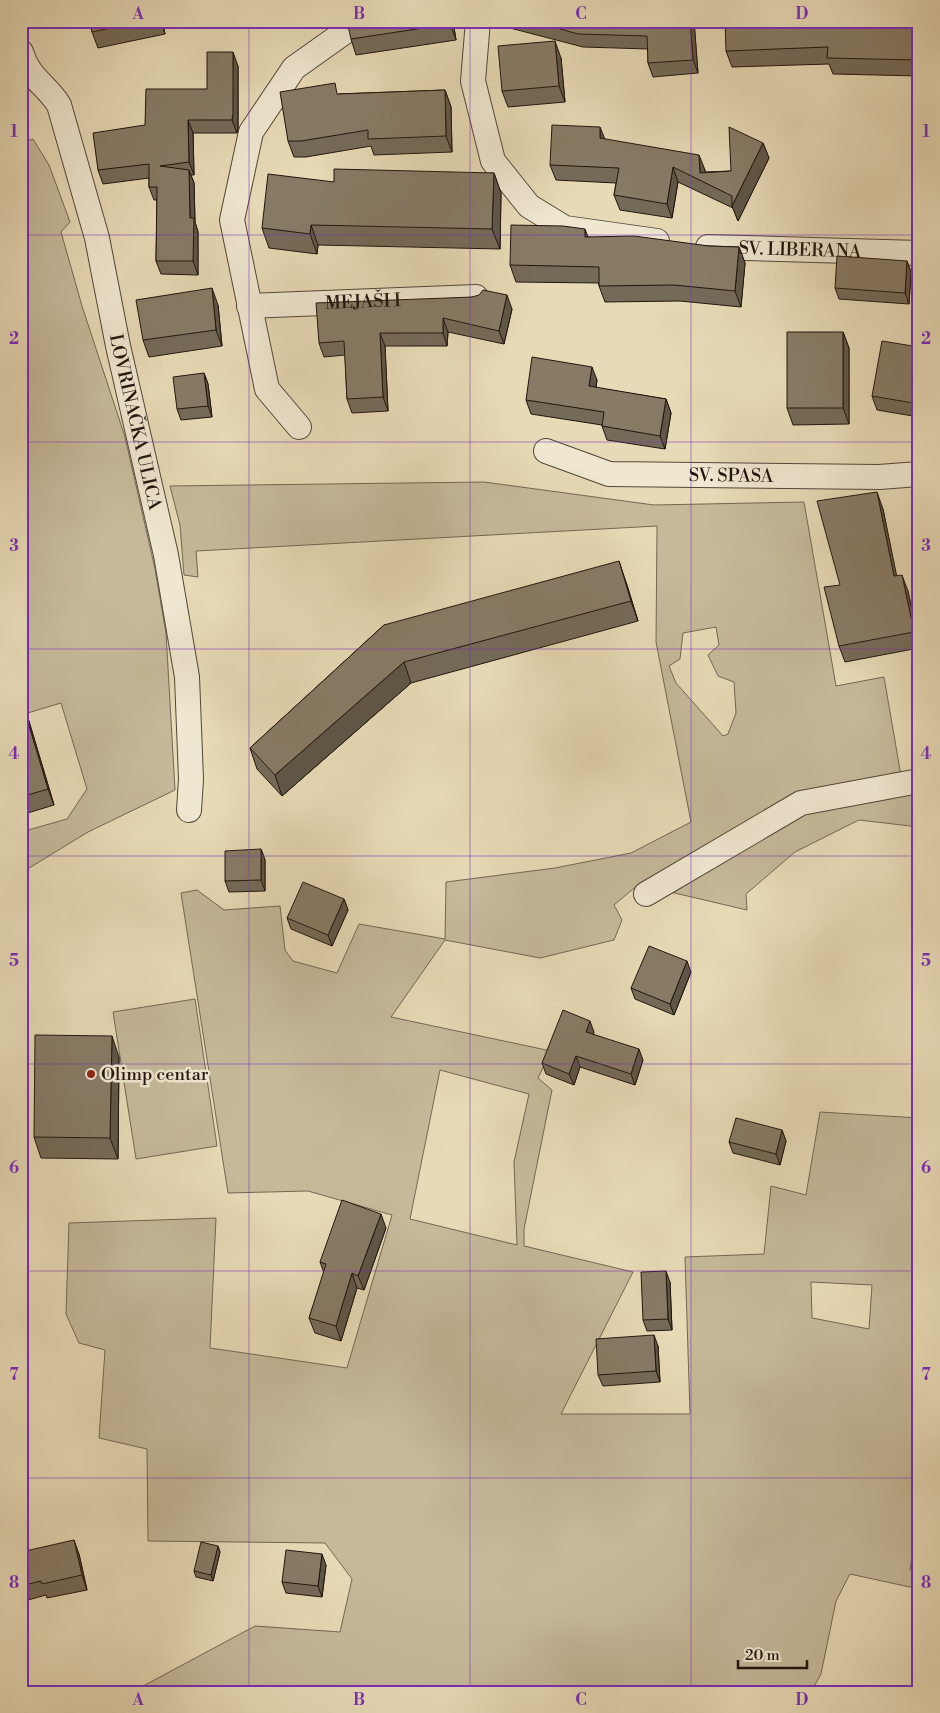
<svg xmlns="http://www.w3.org/2000/svg" width="940" height="1713" font-family="'Libre Bodoni',serif">
<style>
.green{fill:#c5b99a;stroke:#726754;fill-rule:evenodd}
.lines{fill:none;stroke-linecap:round;stroke-linejoin:round}
.minor-casing{stroke:#524639;stroke-width:26}
.minor{stroke:#efe7d0;stroke-width:24}
.wall{fill:#746a58;stroke:#20150f}
.shaded-wall{fill:#5e5647;stroke:#20150f}
.building{fill:#877b66;stroke:#20150f}
.grid{fill:none;stroke:#7b2cbf;stroke-width:1;stroke-opacity:0.55}
.poi-dot{fill:#8f2418;stroke:#efe7d0;stroke-width:2}
.labels{text-anchor:middle;stroke-width:5;stroke-linejoin:round;paint-order:stroke}
.street-label{font-size:18px;fill:#20150f;stroke:#efe7d0}
.poi-label{font-size:18px;fill:#20150f;stroke:#efe7d0;text-anchor:start}
.neatline{fill:none;stroke:#7b2cbf;stroke-width:2}
.grid-label{font-size:16px;text-anchor:middle;font-weight:bold;fill:#7b2cbf}
</style>
<rect width="100%" height="100%" fill="#e7dab6"/>
<filter id="stains"><feTurbulence type="fractalNoise" baseFrequency=".004" numOctaves="4"/><feColorMatrix values="0 0 0 0 .2 0 0 0 0 .09 0 0 0 0 .02 0 0 0 .5 -.17"/></filter>
<radialGradient id="worn" r=".72"><stop offset=".6" stop-color="#630" stop-opacity="0"/><stop offset="1" stop-color="#630" stop-opacity=".3"/></radialGradient>
<path class="green" d="M33,139L49,165L70,222L61,232L82,306L125,437L155,569L166,633L175,790L88,832L21,873V832L67,819L87,789L61,703L21,715V143Z
M484,482L654,505L804,502L836,686L884,677L901,776L787,797L757,820L639,884L614,905L622,920L614,940L540,958L445,940L391,1017L551,1051L538,1078L552,1090L524,1229V1246L633,1272L561,1414H690L685,1257L764,1254L771,1186L806,1195L820,1112L919,1118V1509L910,1570H919V1589L850,1574L836,1601L821,1674L811,1692H132L255,1626L340,1632L352,1579L325,1543L148,1541L147,1449L99,1438L105,1350L79,1343L66,1314L69,1223L216,1218L210,1348L347,1368L392,1215L308,1191L228,1193L181,893L197,890L224,910L280,906L285,950L293,961L337,973L359,924L445,939L446,882L555,868L631,853L691,822L656,642L657,526L196,551L198,577L184,575L180,525L170,486ZM716,627L719,645L708,655L718,676L734,682L736,713L728,734L723,736L676,683L669,666L680,659L683,633ZM440,1070L529,1094L514,1162L517,1245L410,1219ZM811,1282L872,1285L869,1329L812,1318Z
M919,790V827L859,820L795,852L746,894L747,910L666,891L777,828L822,806Z
M195,999L217,1146L136,1159L113,1012Z"/>
<g class="lines">
<g class="minor-casing">
<g id="minor">
<path d="M478,21L473,81L493,161L529,206L565,228L657,241"/>
<path id="s1" d="M21,52C29,79 46,84 59,105L97,238L118,346L166,555L187,677L191,779L189,810"/>
<path id="s2" d="M708,247L919,253"/>
<path id="s3" d="M249,306L476,297"/>
<path d="M299,427L267,389L232,220L251,132L294,68L349,29L368,21"/>
<path id="s4" d="M546,451L609,474L879,477L919,474"/>
<path d="M646,894L801,803L919,781"/>
</g>
</g>
<use href="#minor" class="minor"/>
</g>
<path class="wall" d="M90,21H162L165,34L98,48L92,32Z
M453,21L456,40L356,55L351,39Z
M508,21H694L698,73L653,77L648,63V49L583,47L510,28Z
M919,21V76L833,74L829,64L732,67L726,51Z
M561,58L565,102L508,107L502,91Z
M238,66V128L237,133H193L194,175H191L194,183L195,222L198,232V275L161,274L156,261L157,200H154L149,187V178L103,184L98,170L145,125L207,89Z
M445,90L451,107L452,152L374,155L371,146L306,157H294L288,141L339,94Z
M605,139L705,170V172L731,171L763,143L769,158L738,221L733,208L678,182L672,218L620,210L614,195L616,183L556,180L550,165Z
M494,173L501,193L500,249L318,245L317,254L269,248L262,228L334,182Z
M588,237L709,246L739,247L745,263L741,307L680,301L605,302L599,286V283L516,282L510,265Z
M907,261L911,272L909,304L839,299L835,288Z
M472,297L512,309L504,344L448,332L447,346H385L388,411L352,413L347,399L345,355L324,357L319,343Z
M218,305L222,346L149,357L143,340Z
M843,332L849,348V424L793,425L787,408Z
M919,347V417L877,410L872,396Z
M204,373L208,384L212,417L181,420L177,409Z
M597,380L596,388L666,399L671,413L665,449L607,440L602,426V425L531,414L526,400Z
M883,509L896,576L908,591L919,644V648L845,662L839,646Z
M626,582L638,621L411,683L282,796L257,769L250,748L384,625Z
M21,702L28,718L54,805L21,815Z
M261,849L265,860V891L229,892L225,881Z
M344,899L348,910L332,946L291,929L287,918Z
M691,972L674,1015L635,999L631,988Z
M594,1032L593,1034L643,1060L635,1085L580,1067L574,1085L546,1074L542,1063Z
M119,1057L118,1159L41,1158L34,1137Z
M782,1130L786,1141L780,1165L733,1153L729,1142Z
M386,1228L364,1290L357,1288L341,1341L315,1333L309,1318L324,1273L320,1262Z
M670,1282L672,1330L647,1331L643,1320Z
M658,1346L660,1382L603,1386L598,1375Z
M218,1546L220,1552L213,1581L196,1577L194,1571Z
M21,1552L79,1554L87,1590L47,1598L46,1595L21,1602Z
M326,1565L322,1597L286,1593L282,1582Z"/>
<path class="shaded-wall" d="M161,21H162L165,34Z
M450,21H453L456,40L450,24Z
M690,21H694L698,73L693,60Z
M555,41L561,58L565,102L559,86Z
M233,52L238,66V128L237,133L232,120Z
M445,90L451,107L452,152L446,136Z
M188,120L193,133L194,175L189,162Z
M600,127L606,142L600,138Z
M763,143L769,158L738,221L732,206Z
M699,155L705,170V183L700,173Z
M673,167L678,182L672,218L667,204Z
M189,170L194,183L195,222L198,232V275L193,261L190,218Z
M494,173L501,193L500,249L492,229Z
M311,225L318,245L317,254L310,234Z
M585,229L591,245L585,237Z
M739,247L745,263L741,307L735,291Z
M907,261L911,272L909,304L905,293Z
M212,288L218,305L222,346L216,330Z
M507,295L512,309L504,344L499,331Z
M443,318L448,332L447,346L443,333Z
M843,332L849,348V424L843,408Z
M380,333L385,346L388,411L383,397Z
M592,367L597,380L594,400L589,386Z
M204,373L208,384L212,417L208,406Z
M666,399L671,413L665,449L660,436Z
M877,492L883,509L900,592L894,576Z
M619,561L626,582L638,621L631,601Z
M902,575L908,591L919,646L914,632Z
M404,662L411,683L282,796L275,775Z
M22,702L28,718L54,805L48,789Z
M261,849L265,860V891L261,880Z
M344,899L348,910L332,946L328,935Z
M687,961L691,972L674,1015L670,1004Z
M590,1021L594,1032L590,1043L586,1032Z
M112,1036L119,1057L118,1159L110,1138Z
M639,1049L643,1060L635,1085L631,1074Z
M576,1056L580,1067L574,1085L569,1074Z
M782,1130L786,1141L780,1165L776,1154Z
M381,1214L386,1228L364,1290L358,1276Z
M666,1271L670,1282L672,1330L668,1319Z
M352,1273L357,1288L341,1341L336,1326Z
M654,1335L658,1346L660,1382L656,1371Z
M74,1540L79,1554L87,1590L82,1575Z
M218,1546L220,1552L213,1581L211,1575Z
M322,1554L326,1565L322,1597L318,1586Z"/>
<path class="building" d="M90,21H143L92,32Z
M359,21H450V24L351,39L348,26Z
M532,21H690L693,60L648,63L647,36L578,34Z
M725,21H919L918,60L827,58L828,47L726,51Z
M555,41L559,86L502,91L498,46Z
M207,52H233V114L232,120H188L189,162L160,166L189,170L190,218H194L193,261H156L157,187H149V164L98,170L93,133L145,125L146,89H207Z
M335,83L337,94L445,90L446,136L368,139V130L301,141H288L280,92Z
M552,125L600,127V138L699,155L700,173L731,171L729,127L763,143L732,206V196L673,167L667,204L614,195L619,168L550,165Z
M334,169L494,173L492,229L311,225L310,234L262,228L268,174L334,182Z
M511,225L563,226L585,229V237L634,236L709,246L739,247L735,291L674,285L599,286V267L510,265Z
M837,256L907,261L905,293L835,288Z
M212,288L216,330L143,340L136,300Z
M483,290L507,295L499,331L443,318V333H380L383,397L347,399L344,341L319,343L316,303L472,297L479,295Z
M787,332H843V408H787Z
M882,341L919,347V404L872,396Z
M532,357L592,367L589,386L666,399L660,436L602,426L604,412L526,400Z
M204,373L208,406L177,409L173,377Z
M877,492L894,576L902,575L914,632L839,646L824,587L840,585L817,501Z
M619,561L631,601L404,662L275,775L250,748L384,625Z
M21,702H22L48,789L21,797Z
M261,849V880L225,881V851Z
M303,882L344,899L328,935L287,918Z
M649,946L687,961L670,1004L631,988Z
M563,1010L590,1021L586,1032L639,1049L631,1074L576,1056L569,1074L542,1063Z
M35,1035L112,1036L110,1138L34,1137Z
M736,1118L782,1130L776,1154L729,1142Z
M342,1200L381,1214L358,1276L352,1273L336,1326L309,1318L326,1264L320,1262Z
M666,1271L668,1319L643,1320L641,1272Z
M654,1335L656,1371L598,1375L596,1339Z
M74,1540L82,1575L42,1584L41,1581L21,1586V1552Z
M201,1542L218,1546L211,1575L194,1571Z
M286,1550L322,1554L318,1586L282,1582Z"/>
<path class="grid" d="M249,21V1692M470,21V1692M691,21V1692M21,235H919M21,442H919M21,649H919M21,856H919M21,1064H919M21,1271H919M21,1478H919"/>
<circle class="poi-dot" cx="91" cy="1074" r="5"/>
<g class="labels">
<g class="street-label">
<text dy="6" stroke="none"><textPath href="#s2" startOffset="92">SV. LIBERANA</textPath></text>
<text dy="6" stroke="none"><textPath href="#s3" startOffset="114">MEJAŠI I</textPath></text>
<text dy="6" stroke="none"><textPath href="#s1" startOffset="392">LOVRINAČKA ULICA</textPath></text>
<text dy="6" stroke="none"><textPath href="#s4" startOffset="189">SV. SPASA</textPath></text>
</g>
<g class="poi-label">
<text x="101" y="1080">Olimp centar</text>
</g>
</g>
<rect width="940" height="1713" fill="none" stroke="#e7dab6" stroke-width="55"/>
<path d="M738 1660v8h69v-8" fill="none" stroke="#20150f" stroke-width="2.5"/>
<text x="745" y="1660" font-size="15" fill="#20150f" stroke="#efe7d0" stroke-width="4" paint-order="stroke">20 m</text>
<rect x="28" y="28" width="884" height="1658" class="neatline"/>
<g class="grid-label">
<text x="138" y="19">A</text>
<text x="359" y="19">B</text>
<text x="581" y="19">C</text>
<text x="802" y="19">D</text>
<text x="14" y="137">1</text>
<text x="926" y="137">1</text>
<text x="14" y="344">2</text>
<text x="926" y="344">2</text>
<text x="14" y="551">3</text>
<text x="926" y="551">3</text>
<text x="14" y="759">4</text>
<text x="926" y="759">4</text>
<text x="14" y="966">5</text>
<text x="926" y="966">5</text>
<text x="14" y="1173">6</text>
<text x="926" y="1173">6</text>
<text x="14" y="1380">7</text>
<text x="926" y="1380">7</text>
<text x="14" y="1588">8</text>
<text x="926" y="1588">8</text>
<text x="138" y="1705">A</text>
<text x="359" y="1705">B</text>
<text x="581" y="1705">C</text>
<text x="802" y="1705">D</text>
</g>
<rect width="100%" height="100%" filter="url(#stains)"/>
<rect width="100%" height="100%" fill="url(#worn)"/>
</svg>
